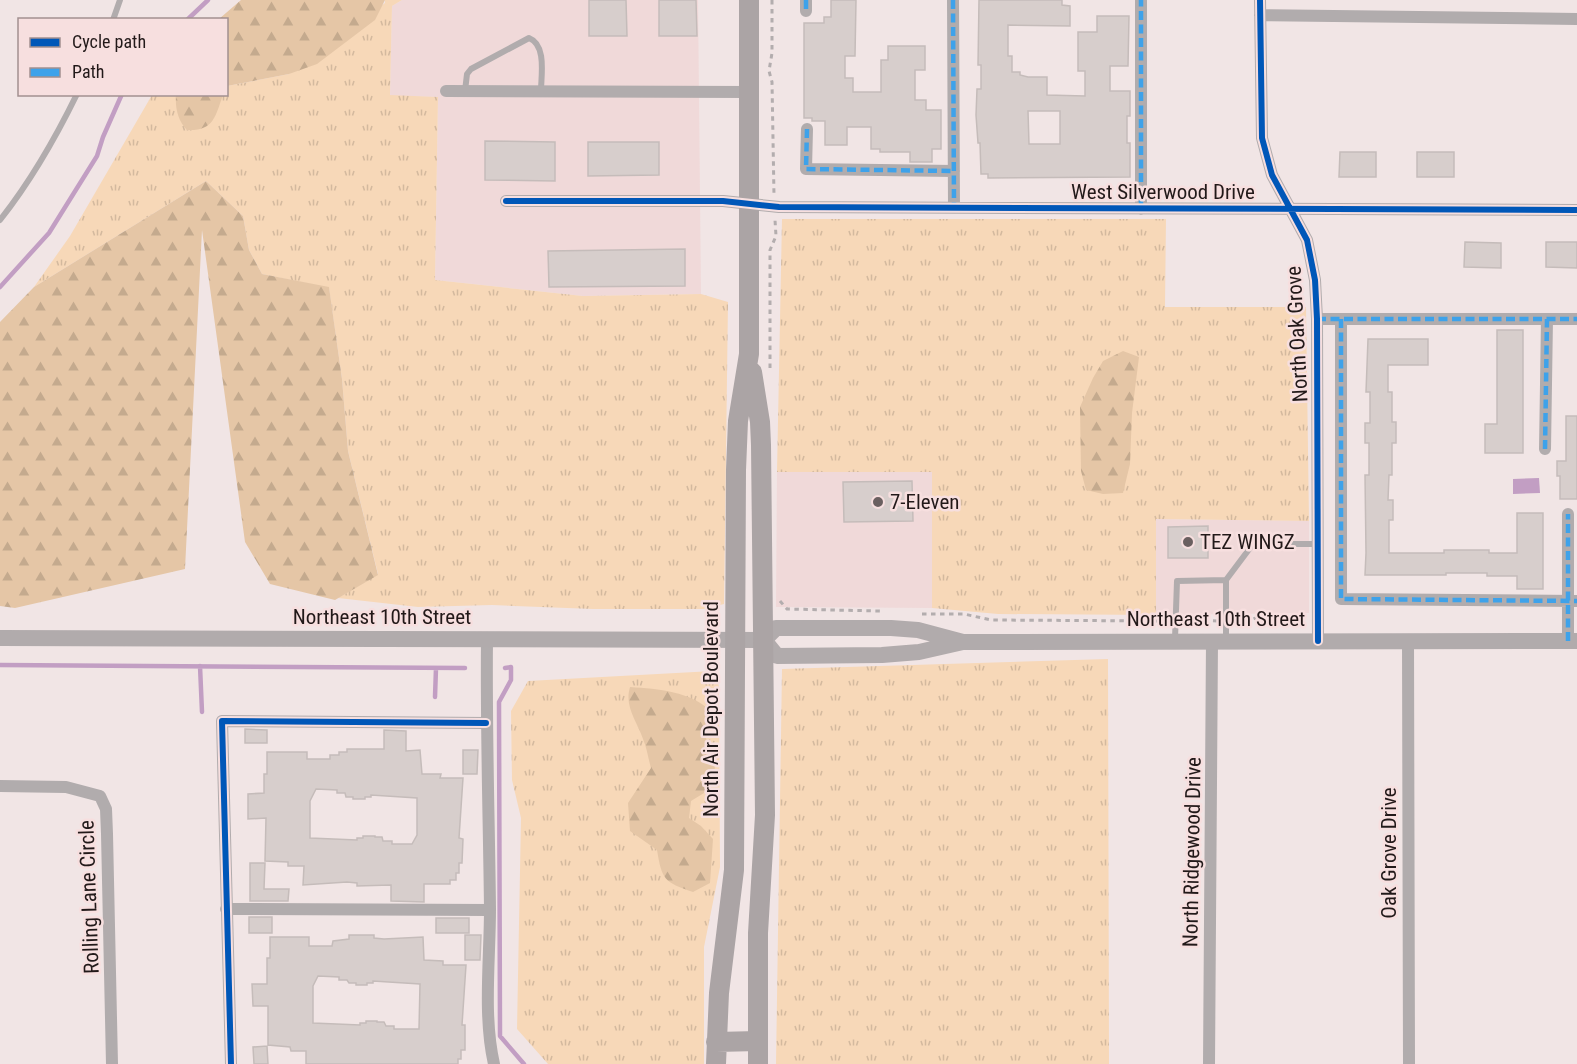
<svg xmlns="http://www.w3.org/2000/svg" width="1577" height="1064" font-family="'Roboto Condensed',sans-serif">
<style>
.built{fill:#f0d9d9}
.grass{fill:url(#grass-tufts)}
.forest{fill:url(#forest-firs)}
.water{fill:#c29ec3}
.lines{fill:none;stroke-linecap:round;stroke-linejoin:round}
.stream{stroke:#c29ec3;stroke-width:4.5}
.building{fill:#d7cecc;stroke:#c5bcba;stroke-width:1.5;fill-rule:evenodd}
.path{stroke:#b3adae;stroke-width:3;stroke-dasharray:4.5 4.5;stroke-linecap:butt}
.lane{stroke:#b1acad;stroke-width:6}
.street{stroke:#b1acad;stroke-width:12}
.secondary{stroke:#b1abac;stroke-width:16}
.primary{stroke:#aba4a5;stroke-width:20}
.quiet{stroke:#3ea2ea;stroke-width:4.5;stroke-dasharray:9 4.5;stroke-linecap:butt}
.cycleway-casing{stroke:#f7dfdf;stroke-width:10}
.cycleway{stroke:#0057b8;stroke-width:6}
.poi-dot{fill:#6a6060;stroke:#f7dfdf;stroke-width:2}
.labels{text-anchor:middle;stroke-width:5;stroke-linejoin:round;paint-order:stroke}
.street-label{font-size:21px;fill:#221919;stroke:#f7dfdf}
.poi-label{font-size:21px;fill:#221919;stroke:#f7dfdf;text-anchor:start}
</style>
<defs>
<pattern id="grass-tufts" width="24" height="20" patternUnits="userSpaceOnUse" patternTransform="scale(1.5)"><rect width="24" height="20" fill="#f7d8b8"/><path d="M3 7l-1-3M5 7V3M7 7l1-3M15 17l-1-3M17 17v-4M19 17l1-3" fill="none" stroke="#d3b99e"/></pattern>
<pattern id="forest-firs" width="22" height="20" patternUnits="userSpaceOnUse" patternTransform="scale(1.5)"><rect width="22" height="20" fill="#e5c6a6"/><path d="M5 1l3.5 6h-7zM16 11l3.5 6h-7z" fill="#c4aa8e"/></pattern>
</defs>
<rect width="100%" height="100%" fill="#f1e5e5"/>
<path class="built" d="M402,0H698L701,294L583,296L435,280L438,97L390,96L392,6Z
M777,472H933L932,608L776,607Z
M1156,519L1309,521V613L1156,615Z"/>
<path class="grass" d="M385,0H402L392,6L390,95L438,97L435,280L583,296L701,294L728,302L724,604L704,609H593L492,605L418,607L338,598L378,574L348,451L342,379L329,288L262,274L249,250L243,216L206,181L34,287L70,236L152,95H176V104L226,94L227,86L289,74L385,3Z
M782,219H1166L1165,307H1306L1309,521L1156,519V615L998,614L932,608V472H777Z
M1108,659L1109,1064H776L782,669Z
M713,671L719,686L720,867L704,947V1064H548L517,1029L521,818L512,780L511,711L528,681Z"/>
<path class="forest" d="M241,0H385L375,20L317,64L289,74L227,86L226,20L219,19Z
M176,95V94L223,95C215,117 214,131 187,130C178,121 175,108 176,95Z
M206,181L243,216L249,250L262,274L329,287L342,379L348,451L378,575L335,600L270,584L245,542L202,230L185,569L15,608L0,606V322L34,287Z
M1123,351L1139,357L1132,413L1130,464L1123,493L1103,494L1086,490L1081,471L1080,407L1093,378L1103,361Z
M630,687C659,689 690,691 712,712L706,738L715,768L704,793L691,801L689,818L701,826L713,839L710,883L693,892C664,882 662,880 657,850L630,831L628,803L651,768C648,758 647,748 643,739C637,721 624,707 630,687Z"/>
<path class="water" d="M1539,478L1540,493L1513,494V479Z"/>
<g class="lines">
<path class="stream" d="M187,20L208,0
M0,287L49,233L97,156L103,137L122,94
M0,665L465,668
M200,666L202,712
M505,668L511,667V680L499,702L500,1036L524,1064
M435,697L436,668"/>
</g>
<path class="building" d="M589,0H626L627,36H589Z
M659,0H696L697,36H659Z
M831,0H856L855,56H845V78H853V92H881V60H888V46H925V70H915V100H926V110H941V149H932V162H910V152H880V149H871V127H847V145H825V121H812V118H804V23H824V17H831Z
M979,0H1062V5L1070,6V26L1008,25V56H1012V72H1020V75L1028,77H1047V95L1085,96V71H1078V32H1097V16H1129L1128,66H1110V91H1130V116H1127V143H1130V177L988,178V174H981L980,143H978L976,115L977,89H981V65H978ZM1028,111H1060V144H1029Z
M485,141L555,142V181L485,180Z
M588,142H659V175L588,176Z
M1340,152H1376V177H1339Z
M1417,152H1454V177H1417Z
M1465,242L1501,243V268L1464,267Z
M1546,242H1577V268L1546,267Z
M685,249V286L549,287L548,251Z
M1497,330H1523V453H1485V424H1497Z
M1368,339H1428V365H1388V392H1392V422H1396V443H1392V475H1389L1388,500H1393V520H1389V553H1444V550H1489V553H1517V513H1543V589H1517V576H1487V573H1446V575H1365L1366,553L1365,475H1369V443H1365V423H1370V392H1366Z
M1566,416H1577V499H1560V476H1557V461H1566Z
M912,481L913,521L844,522L843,482Z
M1208,526V558H1168V527Z
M245,729L267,730V743H245Z
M384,730L406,731V751L420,750L422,774H441L440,778H463L459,838L463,839L462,863H459V873H456V880H450V884H424V902L391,901V885L357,886V883L347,882L303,885L304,866H288V862L265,861L266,818L248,819V794L264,793V774H267V752H307V759H330V755H339V752H347V749H384ZM316,789L337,790V793H345L346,797H353V799H365V797H371V795L417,798V835L412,844H392V841H383L382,837H375V836H363V838H357V840L310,838V801Z
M463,750H478L477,774H463Z
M250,863H265L264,889H289L288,901H250Z
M249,917H272V933H249Z
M436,918H469V933H436Z
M349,935H374V938L384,939L423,937L424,960L443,961V965H466L462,1025H465V1050H461V1059H458V1064H306V1051H291L290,1047L268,1045V1006H253L252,984H267V958H270V937H309V946H332L333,941L349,939ZM318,976L339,977V980H347L349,983H356V985H367V983H373V981L420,984L419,1029H394V1026H386L384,1022H377V1021H366V1023H360V1025L313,1023V986Z
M465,935H481L480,960H465Z
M267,1046L268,1064H254L253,1047Z"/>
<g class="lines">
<path class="path" d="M772,0V53L769,71L772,82L774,196
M770,368V250L776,236L775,220
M780,601L787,609L880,611
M922,614H964L991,620L1167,621
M1186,620L1218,621
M1236,621H1249L1258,617L1307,618"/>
<path class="lane" d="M113,20L120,0
M465,91L467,74L471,69L529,38C547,45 541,76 541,91
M0,220C31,181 55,139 77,94
M1175,639L1177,581L1226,580
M1226,641V580L1253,544H1317"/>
<path class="street" d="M806,0V11
M953,0L954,207
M1260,0L1262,138L1272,175L1307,240L1315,280L1317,319L1318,641
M1260,15L1577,19
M446,91L749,92
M807,129L806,169L954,171
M506,201H723L779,207L1577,210
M1141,209V0
M1317,319H1577
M1341,319V599L1577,601
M1545,449L1547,319
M487,640C486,730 489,819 490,909C490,959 483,1016 494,1064
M1408,641L1409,1064
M1568,641V514
M0,786L66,787L100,796L106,809L107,834L112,1064
M226,909L490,910
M231,1064L222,721L486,723
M1209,1064L1212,641"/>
<path class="secondary" d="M0,638L764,640L776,628H891L918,630L963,642
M764,640L777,656L882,655L919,652L963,642L1577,641"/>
<path class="primary" d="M752,372L760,422L761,445L765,815L758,933V1064
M716,1042L758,1041
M716,1064L719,993L734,870L736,470L738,421L749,354V0"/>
<path class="quiet" d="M806,0V11
M953,0L954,207
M807,129L806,169L954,171
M1141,209V0
M1317,319H1577
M1341,319V599L1577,601
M1545,449L1547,319
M1568,641V514"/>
<g class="cycleway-casing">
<path id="cycleway" d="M1260,0L1262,138L1272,175L1307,240L1315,280L1317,319L1318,641
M506,201H723L779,207L1577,210
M231,1064L222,721L486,723"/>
</g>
<use href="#cycleway" class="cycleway"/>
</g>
<g class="poi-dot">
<circle cx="878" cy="502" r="6"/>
<circle cx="1188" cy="542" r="6"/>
</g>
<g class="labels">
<g class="street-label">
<text x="1163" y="199">West Silverwood Drive</text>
<text transform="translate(1297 334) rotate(-93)" y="7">North Oak Grove</text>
<text x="382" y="624">Northeast 10th Street</text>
<text x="1216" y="626">Northeast 10th Street</text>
<text transform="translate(711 709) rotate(-90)" y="7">North Air Depot Boulevard</text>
<text transform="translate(1192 852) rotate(-89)" y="7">North Ridgewood Drive</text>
<text transform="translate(1389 853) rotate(-90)" y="7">Oak Grove Drive</text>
<text transform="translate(89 897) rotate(-92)" y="7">Rolling Lane Circle</text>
</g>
<g class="poi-label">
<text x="890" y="509">7-Eleven</text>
<text x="1200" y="549">TEZ WINGZ</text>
</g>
</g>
<rect x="18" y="18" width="210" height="78" fill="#f7dfdf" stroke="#a29090" stroke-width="1.5"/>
<rect x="30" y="38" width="30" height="9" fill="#0057b8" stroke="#a29090" stroke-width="1.5"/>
<text x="72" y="48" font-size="18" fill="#221919">Cycle path</text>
<rect x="30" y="68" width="30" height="9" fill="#3ea2ea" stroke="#a29090" stroke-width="1.5"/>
<text x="72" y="78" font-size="18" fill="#221919">Path</text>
</svg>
